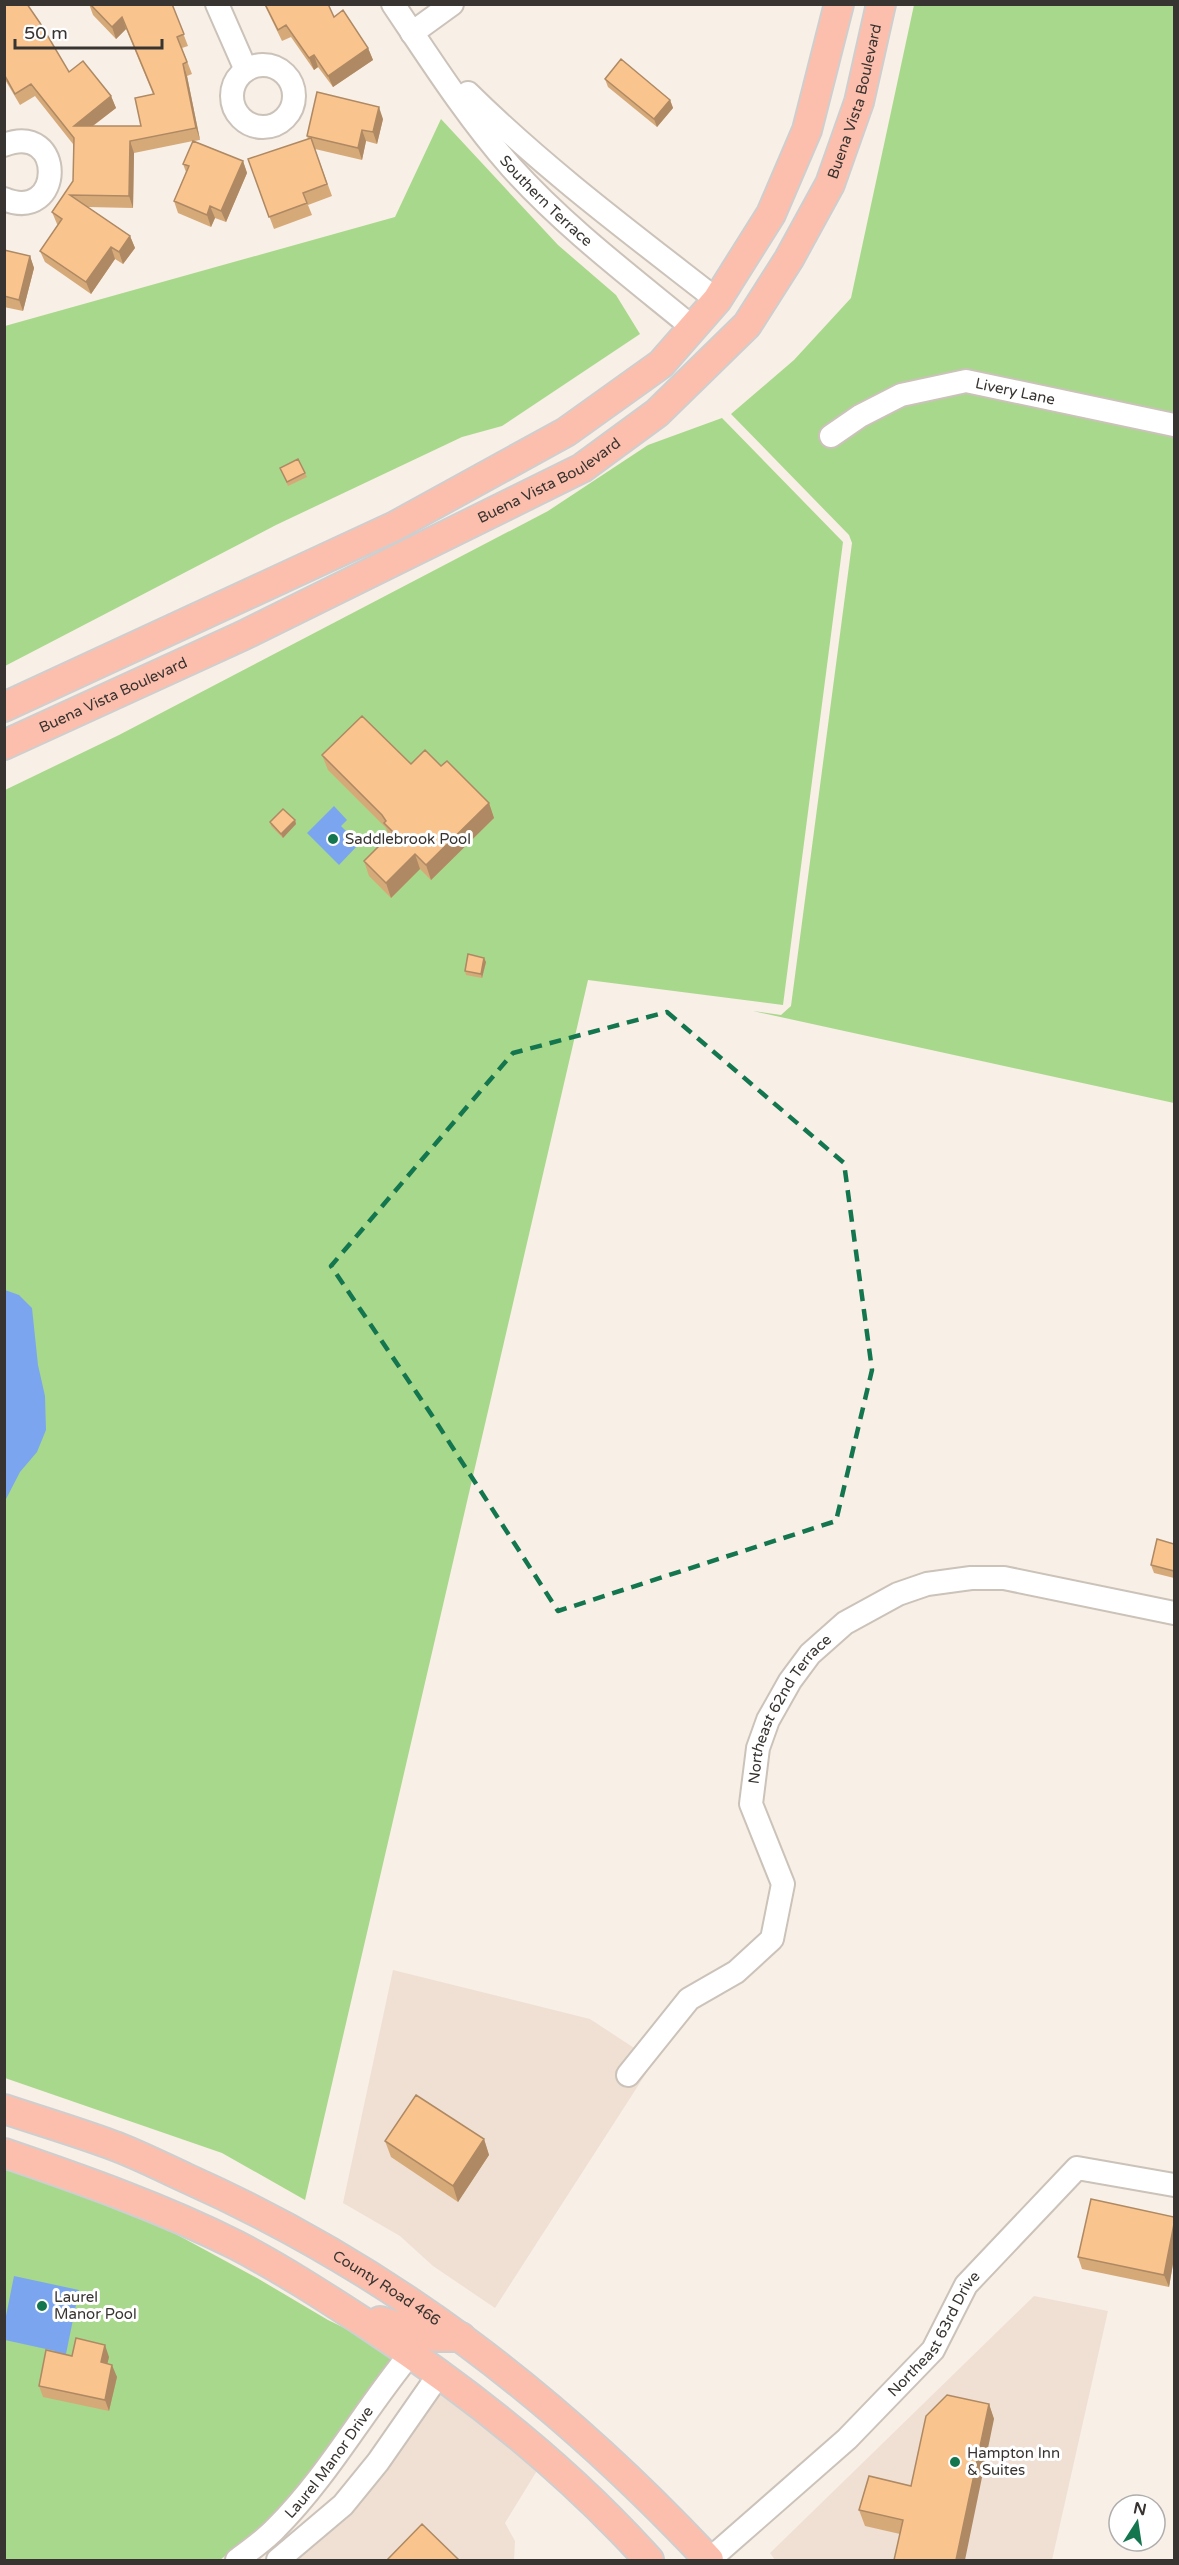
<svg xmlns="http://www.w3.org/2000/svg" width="1179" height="2565" font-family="'Varela Round',sans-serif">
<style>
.built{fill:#efe0d3}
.green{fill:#a8d88b}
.water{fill:#7ba6ef}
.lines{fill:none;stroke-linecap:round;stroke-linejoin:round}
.minor-casing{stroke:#cbc2b9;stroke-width:26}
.major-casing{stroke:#cfcece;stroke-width:32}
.minor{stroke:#fff;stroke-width:22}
.major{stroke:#fdbfad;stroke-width:28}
.wall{fill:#d6a979}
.shaded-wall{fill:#ae8963}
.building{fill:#f9c48d;stroke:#ae8963;stroke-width:1.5}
.marked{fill:none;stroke:#13764e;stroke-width:4.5;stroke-dasharray:12 8;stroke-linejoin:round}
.poi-dot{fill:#13764e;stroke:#fff;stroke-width:2}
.labels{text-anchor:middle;stroke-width:6;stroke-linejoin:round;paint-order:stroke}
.street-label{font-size:15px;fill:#383431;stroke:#fff}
.poi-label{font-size:15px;fill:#383431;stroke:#fff;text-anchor:start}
</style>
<rect width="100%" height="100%" fill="#f8efe6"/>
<path class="built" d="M393,1970L590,2019L654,2061L495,2308L433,2266L400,2236L343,2203Z
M1034,2296L1108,2311L1052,2560H775L770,2553Z
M438,2393L511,2444L538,2469L505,2523L515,2541L514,2560H295L342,2519L344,2520Z"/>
<path class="green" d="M914,5H1174V1103L753,1011L781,1015L791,1006L852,543L849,535L731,414L794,360L851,298Z
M441,119L558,245L616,295L640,334L502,426L462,437L276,525L5,666V326L395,217Z
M722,418L843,542L783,1005L588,980L305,2200L222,2153L5,2078V790L119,735L548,511L648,445Z
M4,2166L148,2219L257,2278L328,2320L363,2337L393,2360L372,2385L309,2476L269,2521L220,2560H5Z"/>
<path class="water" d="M334,806L347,820L341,826L359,844L339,865L307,833Z
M5,1290L19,1295L32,1308L38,1365L45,1396L46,1430L37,1452L20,1472L5,1501Z
M14,2276L79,2290L65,2359L54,2356L55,2351L5,2340V2321Z"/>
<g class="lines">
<g class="minor-casing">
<g id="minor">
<path d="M217,4L246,70"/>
<path id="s1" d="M393,4C430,59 467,117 511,167C565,227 630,276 692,327"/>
<path d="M412,33L452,4"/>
<circle cx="263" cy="96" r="31"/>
<path d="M468,93C545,169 631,233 717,300"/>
<path d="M4,145C66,121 64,224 4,199"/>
<path id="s2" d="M831,436L860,416L901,395L966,381L1174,425"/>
<path id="s3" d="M628,2075L689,1999L736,1972L772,1939L783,1884L751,1804L758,1748L768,1720L790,1681L810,1654L845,1623L898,1594L927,1584L971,1578H1004L1174,1613"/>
<path id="s4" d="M237,2560C250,2550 265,2540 276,2528C328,2476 364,2410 411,2353"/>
<path d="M278,2560L343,2505L378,2462L440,2373"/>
<path id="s5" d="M709,2560L847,2439L933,2350L966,2285L1077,2168L1174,2185"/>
</g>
</g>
<g class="major-casing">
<g id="major">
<path d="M4,707L395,526L566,432L661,364L717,300L771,214L807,130L839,4"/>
<path id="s6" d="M4,745L242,636L582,468L657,413L747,325L789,259L830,184L859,102L881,4"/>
<path id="s7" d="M4,2109C40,2121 77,2132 112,2145C137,2154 162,2167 186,2178C390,2269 557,2398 709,2560"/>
<path d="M4,2153C83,2180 162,2208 236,2245C282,2269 325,2297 368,2325C470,2392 567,2469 649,2560"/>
<path d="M380,2321L436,2337H461"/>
</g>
</g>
<use href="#minor" class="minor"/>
<use href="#major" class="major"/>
</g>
<path class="wall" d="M4,4L69,72L111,96L116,108L93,126H141L153,94L126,29L116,39L93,15L89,4H172L188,46L182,48L192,74L187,76L200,140L194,141L243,161L247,173L226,222L215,218L211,227L178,213L174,201L186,172L183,164L193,141L134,153L133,208L88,207L130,236L135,248L123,264L115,259L91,294L45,262L40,251L58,225L57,224L52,212L73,181V144L35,96L20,105L4,78Z
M264,4H328L334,17L368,48L373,60L333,87L318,67L314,70L291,37L282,41Z
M605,79L670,100L673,108L657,127L608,87Z
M383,119L377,144L366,141L362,160L315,149L332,196L308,205L312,215L274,229L248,159L308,139L307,136Z
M4,250L30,256L34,268L23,311L4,307Z
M280,468L305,473L307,477L288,486Z
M322,755L411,764L441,766L489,803L494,818L431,880L420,869L391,898L369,876L364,861L389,836L386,828L328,770Z
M295,820L296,824L283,838L271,826L270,822Z
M486,962L482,978L466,975L465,971Z
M1174,1544V1578L1154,1573L1151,1565Z
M484,2139L489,2155L458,2202L391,2157L385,2141Z
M1174,2224V2258L1169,2287L1082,2269L1078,2257Z
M72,2356L109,2357L107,2364L117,2377L109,2411L43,2397L39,2386Z
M989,2404L994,2419L900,2534L865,2526L859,2510L911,2486Z"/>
<path class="shaded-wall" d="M122,17L126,29L116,39L112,27Z
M368,48L373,60L333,87L328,76Z
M314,55L318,67L314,70L309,58Z
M183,64L187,76L200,140L196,128Z
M111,96L116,108L78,137L74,126Z
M670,100L673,108L657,127L654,119Z
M379,107L383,119L377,144L373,132Z
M362,130L366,141L362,160L358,148Z
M130,141L134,153L133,208L129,196Z
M243,161L247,173L226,222L221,211Z
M210,206L215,218L211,227L207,215Z
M130,236L135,248L123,264L119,252Z
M111,247L115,259L91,294L86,282Z
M30,256L34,268L23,311L19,300Z
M489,803L494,818L431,880L426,865Z
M295,820L296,824L283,838L281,834Z
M415,854L420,869L391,898L386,883Z
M484,958L486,962L482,978L481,974Z
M484,2139L489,2155L458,2202L453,2186Z
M1174,2224V2258L1169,2287L1164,2275Z
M105,2345L109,2357L105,2374L101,2362Z
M112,2365L117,2377L109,2411L105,2400Z
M989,2404L994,2419L965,2560H956Z"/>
<path class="building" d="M4,4H27L40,23L69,72L83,61L111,96L74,126H141L135,98L154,94L122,17L112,27L90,4H172L184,34L177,37L187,62L183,64L196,128L130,141L129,196L70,195L130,236L119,252L111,247L86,282L40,251L62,219L52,212L73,181L74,138L31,84L15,94L4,74Z
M265,4H328L334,17L343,10L368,48L328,76L314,55L309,58L286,25L278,30Z
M621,59L670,100L654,119L605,79Z
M317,92L379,107L373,132L362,130L358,148L307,136Z
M311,138L327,184L303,193L307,203L269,217L248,159Z
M193,141L243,161L221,211L210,206L207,215L174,201L189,166L183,164Z
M4,250L30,256L19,300L4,296Z
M298,459L305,473L287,482L280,468Z
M362,716L411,764L425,750L441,766L447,761L489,803L426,865L415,854L386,883L364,861L393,832L384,823L386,821L382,815L322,755Z
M283,809L295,820L281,834L270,822Z
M468,954L484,958L481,974L465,971Z
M1157,1539L1174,1544V1571L1151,1565Z
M416,2095L484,2139L453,2186L385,2141Z
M1091,2199L1174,2217V2224L1164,2275L1078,2257Z
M76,2338L105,2345L101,2362L112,2365L105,2400L39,2386L46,2350L72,2356Z
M947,2395L989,2404L956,2560H894L903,2520L859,2510L869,2476L911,2486L926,2416Z
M422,2524L459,2560H387Z"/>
<path class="marked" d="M667,1012L844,1163L872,1370L836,1521L558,1611L431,1414L331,1266L513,1053Z"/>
<g class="poi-dot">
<circle cx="333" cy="839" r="6"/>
<circle cx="42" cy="2306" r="6"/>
<circle cx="955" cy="2462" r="6"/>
</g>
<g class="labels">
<g class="street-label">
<text dy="5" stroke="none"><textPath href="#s6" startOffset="1110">Buena Vista Boulevard</textPath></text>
<text dy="5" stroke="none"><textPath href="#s1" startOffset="250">Southern Terrace</textPath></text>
<text dy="5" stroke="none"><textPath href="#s2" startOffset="198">Livery Lane</textPath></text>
<text dy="5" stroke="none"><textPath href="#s6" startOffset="606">Buena Vista Boulevard</textPath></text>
<text dy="5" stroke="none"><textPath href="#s6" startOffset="120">Buena Vista Boulevard</textPath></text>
<text dy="5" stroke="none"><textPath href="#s3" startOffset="448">Northeast 62nd Terrace</textPath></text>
<text dy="5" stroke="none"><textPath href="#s7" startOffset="424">County Road 466</textPath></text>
<text dy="5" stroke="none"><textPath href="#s5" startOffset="321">Northeast 63rd Drive</textPath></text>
<text dy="5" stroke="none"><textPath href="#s4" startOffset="135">Laurel Manor Drive</textPath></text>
</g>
<g class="poi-label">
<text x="345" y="844">Saddlebrook Pool</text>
<text x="54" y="2302">Laurel<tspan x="54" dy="17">Manor Pool</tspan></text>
<text x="967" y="2458">Hampton Inn<tspan x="967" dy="17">&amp; Suites</tspan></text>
</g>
</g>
<rect width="1179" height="2565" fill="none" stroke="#383431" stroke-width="12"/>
<g transform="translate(1137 2523) rotate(12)"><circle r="28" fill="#ffffff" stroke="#afaead" stroke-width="1.5"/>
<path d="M0-4.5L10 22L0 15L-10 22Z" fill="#13764e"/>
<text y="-9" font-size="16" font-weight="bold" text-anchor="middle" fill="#383431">N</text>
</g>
<path d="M15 39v9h147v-9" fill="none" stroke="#383431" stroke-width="3"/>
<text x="24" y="39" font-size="18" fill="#383431" stroke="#ffffff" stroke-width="4.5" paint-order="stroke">50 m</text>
</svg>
